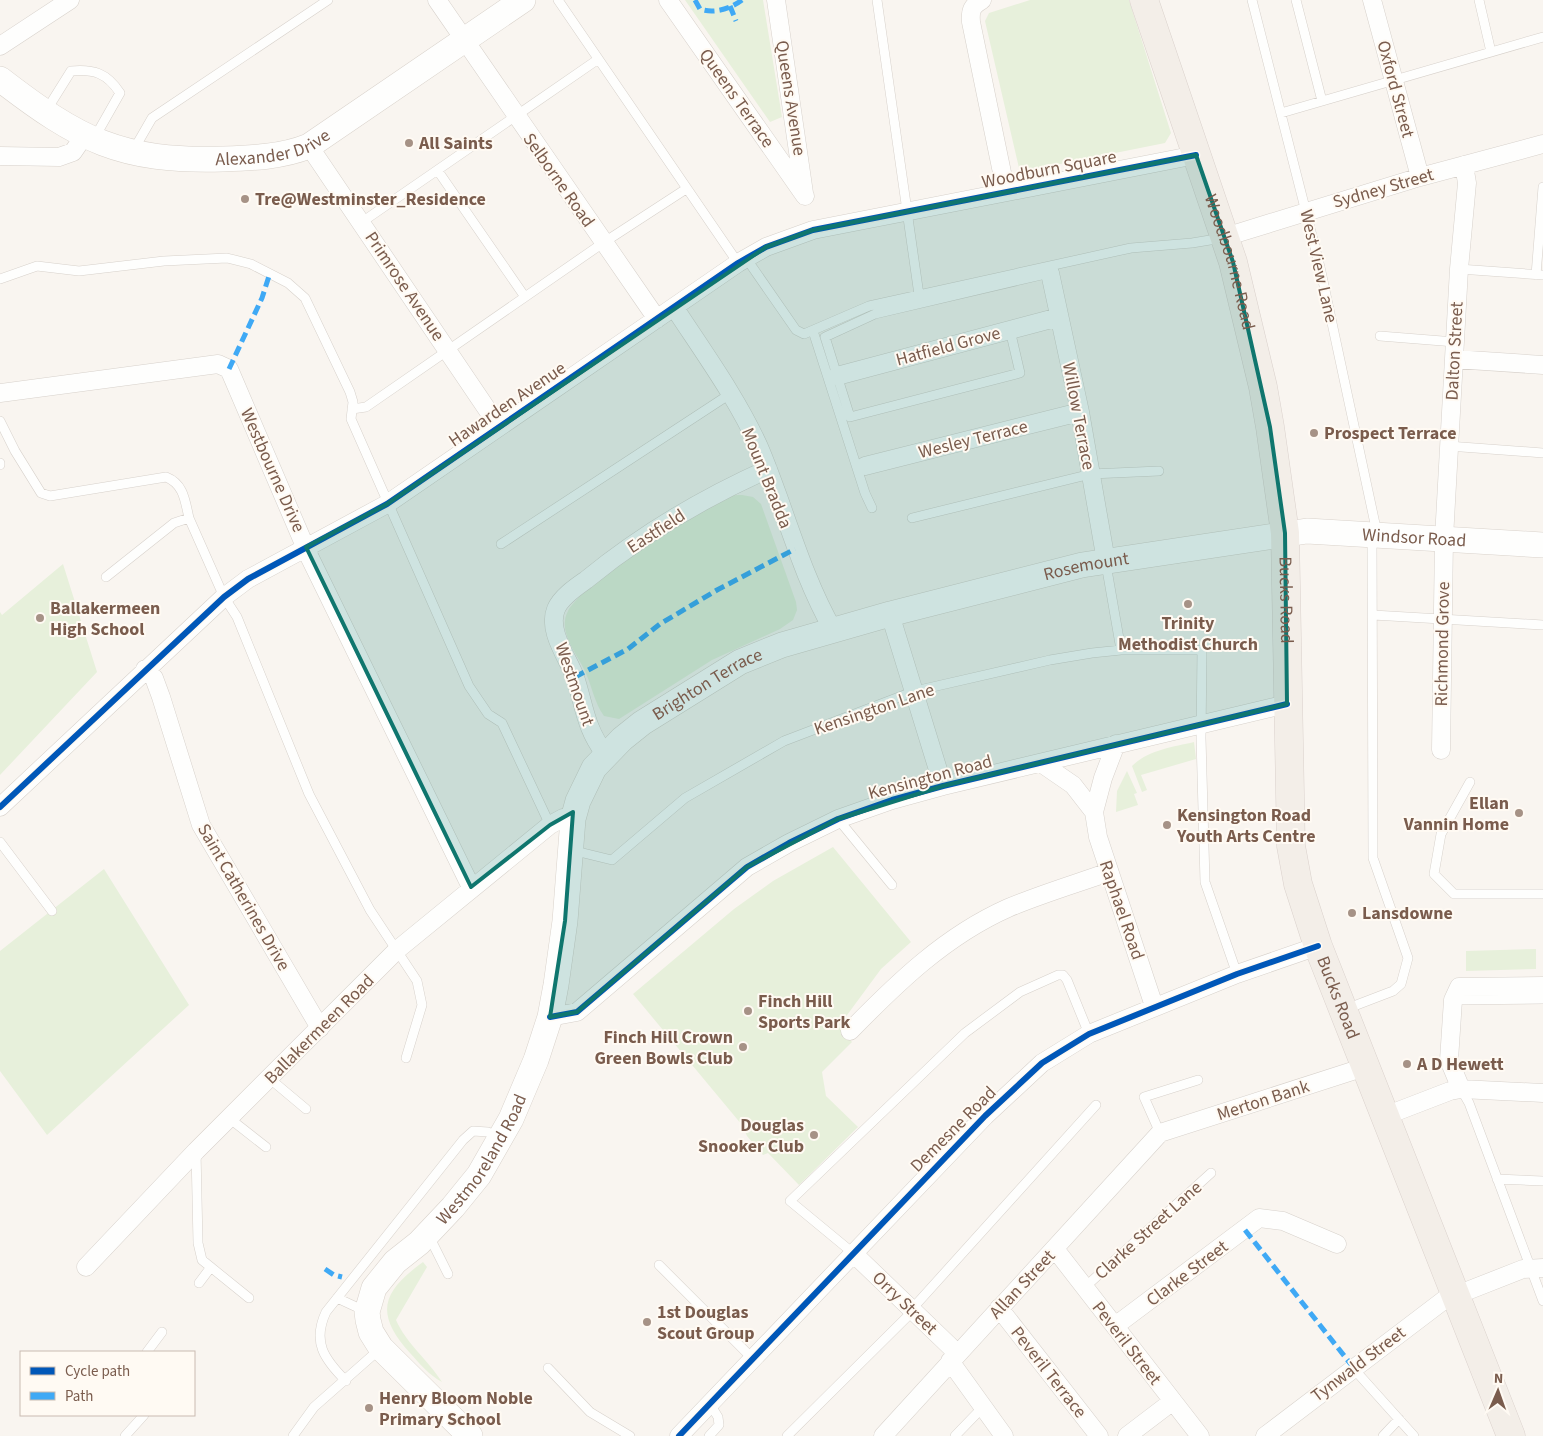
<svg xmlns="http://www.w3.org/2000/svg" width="1543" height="1436" font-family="'Source Sans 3',sans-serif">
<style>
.green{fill:#e7f0db}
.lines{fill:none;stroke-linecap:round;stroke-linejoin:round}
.lane-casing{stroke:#d7d1cb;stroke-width:10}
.street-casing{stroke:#d7d1cb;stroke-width:19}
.secondary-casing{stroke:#d9d2cb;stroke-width:26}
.primary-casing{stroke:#dad1cc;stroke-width:29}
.lane{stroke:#fefefd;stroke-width:9}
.street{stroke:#fefefd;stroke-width:18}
.secondary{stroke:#fefefd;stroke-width:25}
.primary{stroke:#f3eee8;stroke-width:28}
.quiet{stroke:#3fa9f5;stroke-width:5;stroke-dasharray:10 5;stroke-linecap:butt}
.cycleway-casing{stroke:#fffaf3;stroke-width:9}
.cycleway{stroke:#0057b8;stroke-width:6}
.marked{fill:#0f766e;fill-opacity:0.2;stroke:#0f766e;stroke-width:4;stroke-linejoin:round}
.poi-dot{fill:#a69286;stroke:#fffaf3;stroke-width:2}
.labels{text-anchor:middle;stroke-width:4;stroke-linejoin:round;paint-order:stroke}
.street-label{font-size:18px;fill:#7a5c4d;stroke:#fffaf3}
.poi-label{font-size:18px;font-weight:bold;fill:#7a5c4d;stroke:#fffaf3;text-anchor:start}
</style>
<rect width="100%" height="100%" fill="#f9f5f0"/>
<path class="green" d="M685,0H763L782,117L770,122Z
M1030,0H1129L1171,133L1165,143L1025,171L1019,168L985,21L989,13Z
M742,495L753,497L761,504L796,602L797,610L793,620L780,629L712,660L619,719L604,716C594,702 592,686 585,671C577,654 557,631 568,611C582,584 697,508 727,497C732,495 738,495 742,495Z
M63,564L97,672L0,775V612L2,615Z
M1194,742L1196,759L1141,775L1147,790L1142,792L1132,766C1148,750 1173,747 1194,742Z
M1127,771L1137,793L1134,794L1138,805L1116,812L1117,791Z
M833,847L911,942L881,969L839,1026L852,1042L822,1072L826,1096L858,1127L799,1185L768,1153L763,1155L747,1136L742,1125L633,994L734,909L773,881Z
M104,869L189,1005L47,1135L0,1071V951Z
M1536,949V969L1466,971V951Z
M423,1262L427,1267L396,1320C406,1343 428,1360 442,1382C429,1375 420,1364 410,1353C374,1313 382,1292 423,1262Z"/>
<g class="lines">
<g class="lane-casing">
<path id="lane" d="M558,0L738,263
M877,0L919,295
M1252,0L1320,267L1377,533
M1296,0L1322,101
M1479,0L1491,52
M46,111L71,71C94,69 107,73 120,93L95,137
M1281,113L1543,37
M133,151L152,118L328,0
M438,171L525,297
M362,222L597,60
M746,258L796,330L804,334L869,306L1131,248L1192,243L1222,238
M1459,269L1543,275
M1536,275L1543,187
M0,279L37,266L79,271L164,261L227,258L251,264L288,283L305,298L350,392L353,402L351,419L469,686L488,714L502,723L550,825
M1010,330L1020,373L850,417L825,337L875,314L1050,273
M813,331L865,493L872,508
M1380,336L1455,342
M352,409L366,407L603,243L686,189
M0,421L15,451L41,493L50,496L166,477C184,484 185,501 189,518
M1448,446L1543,453
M0,463V465
M912,518L1091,474L1159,471
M501,544L730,394
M1106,564L1121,650
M106,577L174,523L189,518L224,597L237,617L309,794L370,910L417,981L422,1005L406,1058
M1373,615L1543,625
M1470,782L1441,834L1434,874L1454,894H1543
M838,819L892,885
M0,842L52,911
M571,850L612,860L685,798L784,741L915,691L1050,660L1092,653L1121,650H1202L1201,738L1205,882L1237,974
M1453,1000L1543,999
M1346,1009L1393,991L1401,984L1408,958L1373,858L1372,537
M269,1078L306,1109
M1461,1089L1469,1103L1543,1301
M229,1118L266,1147
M1160,1133L1144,1097L1198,1080
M196,1151L198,1243L202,1260L249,1298
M1497,1179L1543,1181
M429,1236L448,1274
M853,1253L790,1201L965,1033L1020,992L1058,975H1063L1067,980L1089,1034
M659,1265L753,1359
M199,1283L211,1267
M1084,1288L1211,1173
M337,1298L365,1311
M912,1309L1096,1105
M147,1352L162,1332
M548,1368L590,1412L630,1436
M1353,1368L1414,1436
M346,1381C324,1359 312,1342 326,1312L463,1140L473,1131L488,1132L498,1137
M125,1436L144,1415
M293,1436L314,1407L381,1348
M709,1436L719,1425L718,1417L710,1404
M787,1436L913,1311
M955,1436L983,1407
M1383,1436L1399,1419"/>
</g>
<g class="street-casing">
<path id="street" d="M437,0L657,319
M668,0L805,196
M776,0L804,193
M982,0C972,6 970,10 971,22L1006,192
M1372,0L1420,177
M0,46L70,0
M309,146L499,427
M0,156L59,157L73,152L84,136
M1225,237L1420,177L1543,144
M1050,273L1080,412L1106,561
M674,307C704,353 737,398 759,447C785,508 800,572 833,630
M1454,359L1543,365
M837,376L1059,317
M0,393L218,364L229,369L310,558L471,887
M865,466L1080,412
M890,614L943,786
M145,669L154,678L161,697L201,825L320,1028
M1116,744L1103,778L1094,812L1098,837L1154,1006
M1441,750L1444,538L1459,269L1467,183L1464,165
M605,754C585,727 585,708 575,677C568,658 547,631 556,609C561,597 576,587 586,580C641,535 703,498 768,469
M1041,763L1073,785L1094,812
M0,807L224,597L248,579L387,504L738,263L766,247L813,230L1196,155
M550,1017L577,1012L747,867L789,843L838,819L892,800L943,786L1287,704
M850,1031C897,983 945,936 1008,908C1041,894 1075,884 1109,872
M1461,1089L1449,1060L1453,1000L1459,987L1543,986
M1385,1116L1450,1091L1461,1089L1543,1093
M1055,1249L1200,1436
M853,1253L957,1353
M86,1267L196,1151L397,950L550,825L563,818L573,819
M999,1308L1099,1436
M1115,1326L1259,1218L1283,1221L1337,1244
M950,1361L1004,1436
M679,1436L985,1116L1042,1063L1089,1034L1237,974L1318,946
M883,1436L1160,1133L1365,1067
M1127,1436L1173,1401
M1265,1436L1444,1300L1523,1269L1543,1268"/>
</g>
<g class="secondary-casing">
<g id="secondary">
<path id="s1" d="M0,79C79,140 121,162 223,159C252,158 282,157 309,146L523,0"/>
<path id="s2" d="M470,1436L381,1348L371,1332L368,1320L367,1312L374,1288L395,1262L419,1243L453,1207L479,1175L511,1119L536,1060L550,1017L556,985L565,921L573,819L578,801L594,768L622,739L642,723L740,662L782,645L890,614L1082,565L1307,531L1543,545"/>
</g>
</g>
<g class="primary-casing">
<g id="primary">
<path id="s3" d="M1144,0L1233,262L1263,387L1270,427L1285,533L1291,846L1298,884L1318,946L1511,1436"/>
</g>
</g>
<use href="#lane" class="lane"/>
<use href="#street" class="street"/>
<use href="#secondary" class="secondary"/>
<use href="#primary" class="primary"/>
<path class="quiet" d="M695,0L700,9C714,14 730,9 742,0
M730,6L736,21
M229,369L262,298L270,273
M575,677L628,649L660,624L717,590L795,549
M1245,1230L1353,1367
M325,1269L334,1275L342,1277"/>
<g class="cycleway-casing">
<path id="cycleway" d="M0,807L224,597L248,579L387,504L738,263L766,247L813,230L1196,155
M550,1017L577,1012L747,867L789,843L838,819L892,800L943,786L1287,704
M679,1436L985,1116L1042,1063L1089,1034L1237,974L1318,946"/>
</g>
<use href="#cycleway" class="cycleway"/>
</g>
<path class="marked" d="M1196,155L1233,262L1270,427L1285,533L1287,704L943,786L838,819L747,867L577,1012L550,1017L565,921L573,812L550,825L471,887L306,547L387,504L766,247L813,230Z"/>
<g class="poi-dot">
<circle cx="409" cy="143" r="5"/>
<circle cx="245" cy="199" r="5"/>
<circle cx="1314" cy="433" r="5"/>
<circle cx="1188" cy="604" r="5"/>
<circle cx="40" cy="618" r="5"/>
<circle cx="1519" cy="813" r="5"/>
<circle cx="1167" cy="825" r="5"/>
<circle cx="1352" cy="913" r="5"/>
<circle cx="748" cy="1011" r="5"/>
<circle cx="743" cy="1047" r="5"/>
<circle cx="1407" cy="1064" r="5"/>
<circle cx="814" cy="1135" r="5"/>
<circle cx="647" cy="1322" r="5"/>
<circle cx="369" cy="1408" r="5"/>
</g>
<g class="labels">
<g class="street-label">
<text transform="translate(1396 89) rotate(75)" y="6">Oxford Street</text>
<text transform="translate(737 98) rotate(55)" y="6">Queens Terrace</text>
<text transform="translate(791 98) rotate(81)" y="6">Queens Avenue</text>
<text dy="6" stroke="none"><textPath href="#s1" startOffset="295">Alexander Drive</textPath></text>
<text transform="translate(1049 169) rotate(-11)" y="6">Woodburn Square</text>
<text transform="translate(559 180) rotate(55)" y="6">Selborne Road</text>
<text transform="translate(1383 188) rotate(-16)" y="6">Sydney Street</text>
<text dy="6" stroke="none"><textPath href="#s3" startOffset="276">Woodbourne Road</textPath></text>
<text transform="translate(1319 266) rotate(77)" y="6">West View Lane</text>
<text transform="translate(405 286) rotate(56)" y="6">Primrose Avenue</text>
<text transform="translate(948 346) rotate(-15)" y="6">Hatfield Grove</text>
<text transform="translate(1454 351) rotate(-87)" y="6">Dalton Street</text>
<text transform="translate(507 404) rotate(-34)" y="6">Hawarden Avenue</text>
<text transform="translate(1079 416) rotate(79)" y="6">Willow Terrace</text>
<text transform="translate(973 439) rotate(-14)" y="6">Wesley Terrace</text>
<text transform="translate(273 470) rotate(66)" y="6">Westbourne Drive</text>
<text transform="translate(767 478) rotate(68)" y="6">Mount Bradda</text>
<text transform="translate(656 531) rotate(-33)" y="6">Eastfield</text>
<text dy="6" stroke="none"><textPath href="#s2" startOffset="1645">Windsor Road</textPath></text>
<text dy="6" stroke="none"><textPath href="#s2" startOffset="1314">Rosemount</textPath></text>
<text dy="6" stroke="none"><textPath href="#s3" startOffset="620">Bucks Road</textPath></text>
<text transform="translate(1442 644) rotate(-89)" y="6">Richmond Grove</text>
<text transform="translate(575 684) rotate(71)" y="6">Westmount</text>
<text dy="6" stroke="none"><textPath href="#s2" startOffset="915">Brighton Terrace</textPath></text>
<text transform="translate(874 709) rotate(-19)" y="6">Kensington Lane</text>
<text transform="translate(930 777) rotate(-15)" y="6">Kensington Road</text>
<text transform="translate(244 897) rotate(60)" y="6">Saint Catherines Drive</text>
<text transform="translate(1122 910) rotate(71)" y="6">Raphael Road</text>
<text dy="6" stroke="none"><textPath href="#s3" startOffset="1025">Bucks Road</textPath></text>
<text transform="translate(319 1029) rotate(-45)" y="6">Ballakermeen Road</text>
<text transform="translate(1263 1100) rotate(-18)" y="6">Merton Bank</text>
<text transform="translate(953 1129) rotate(-45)" y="6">Demesne Road</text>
<text dy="6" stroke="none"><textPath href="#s2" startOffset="359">Westmoreland Road</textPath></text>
<text transform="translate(1148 1230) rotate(-42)" y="6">Clarke Street Lane</text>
<text transform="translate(1187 1273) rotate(-37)" y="6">Clarke Street</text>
<text transform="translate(1022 1284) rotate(-47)" y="6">Allan Street</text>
<text transform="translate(905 1303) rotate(44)" y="6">Orry Street</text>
<text transform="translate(1127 1343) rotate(52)" y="6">Peveril Street</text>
<text transform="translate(1358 1364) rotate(-37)" y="6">Tynwald Street</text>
<text transform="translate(1049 1372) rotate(52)" y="6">Peveril Terrace</text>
</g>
<g class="poi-label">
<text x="419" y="149">All Saints</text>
<text x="255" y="205">Tre@Westminster_Residence</text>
<text x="1324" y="439">Prospect Terrace</text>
<text x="50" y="614">Ballakermeen<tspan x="50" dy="21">High School</tspan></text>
<text x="1188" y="629" text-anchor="middle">Trinity<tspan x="1188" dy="21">Methodist Church</tspan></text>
<text x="1509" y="809" text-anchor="end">Ellan<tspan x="1509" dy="21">Vannin Home</tspan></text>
<text x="1177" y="821">Kensington Road<tspan x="1177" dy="21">Youth Arts Centre</tspan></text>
<text x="1362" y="919">Lansdowne</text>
<text x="758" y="1007">Finch Hill<tspan x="758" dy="21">Sports Park</tspan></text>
<text x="733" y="1043" text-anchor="end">Finch Hill Crown<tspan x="733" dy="21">Green Bowls Club</tspan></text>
<text x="1417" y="1070">A D Hewett</text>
<text x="804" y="1131" text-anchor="end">Douglas<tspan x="804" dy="21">Snooker Club</tspan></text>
<text x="657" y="1318">1st Douglas<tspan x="657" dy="21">Scout Group</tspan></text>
<text x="379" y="1404">Henry Bloom Noble<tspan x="379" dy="21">Primary School</tspan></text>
</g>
</g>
<rect x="20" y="1351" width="175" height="65" fill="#fffaf3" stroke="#cabbb1"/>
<rect x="30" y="1367" width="25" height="8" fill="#0057b8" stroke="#cabbb1"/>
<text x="65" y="1376" font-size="15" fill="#7a5c4d">Cycle path</text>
<rect x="30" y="1392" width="25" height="8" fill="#3fa9f5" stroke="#cabbb1"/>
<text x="65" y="1401" font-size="15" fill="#7a5c4d">Path</text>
<g transform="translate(1498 1391) rotate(2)" stroke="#fffaf3" stroke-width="4" paint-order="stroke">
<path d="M0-4L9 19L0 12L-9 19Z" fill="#7a5c4d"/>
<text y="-8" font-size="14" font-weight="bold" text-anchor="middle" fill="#7a5c4d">N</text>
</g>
</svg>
